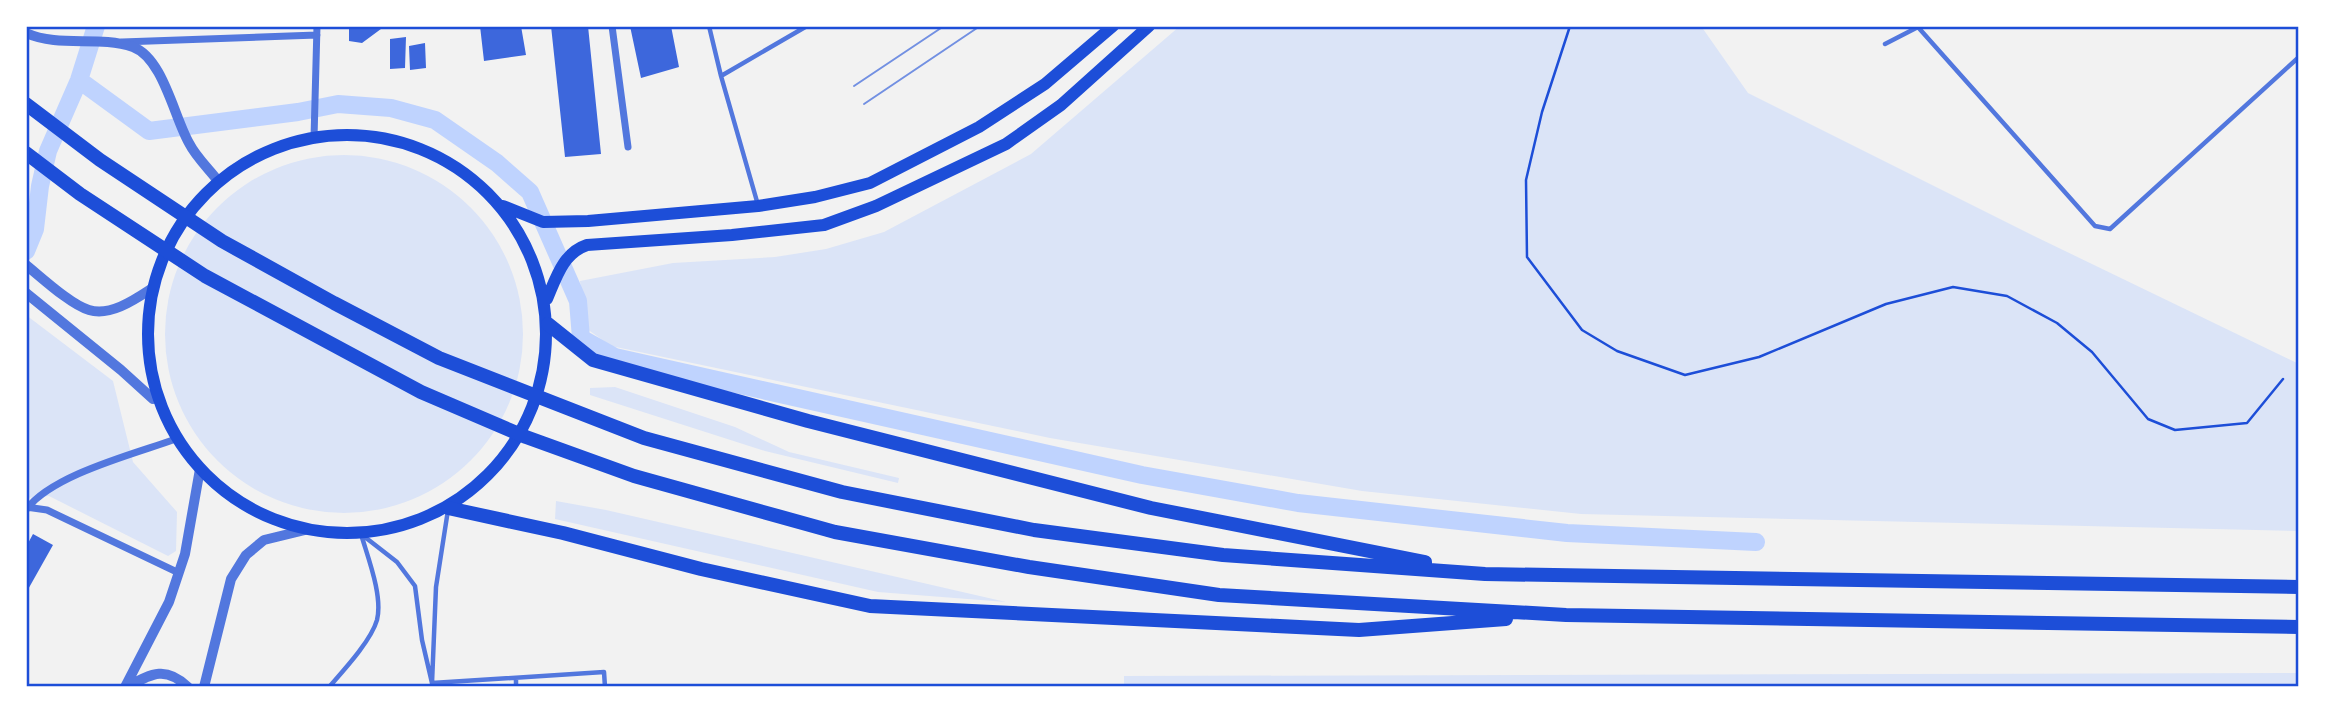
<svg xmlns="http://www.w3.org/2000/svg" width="2325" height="713" font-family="Helvetica,sans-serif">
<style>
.green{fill:#dbe4f7}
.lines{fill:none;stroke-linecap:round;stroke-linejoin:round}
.canal{stroke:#bfd3fe;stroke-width:18}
.building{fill:#3d67dc}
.path{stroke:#1d4ed8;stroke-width:2.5}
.service{stroke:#5277de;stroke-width:4.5}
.minor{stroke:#5277de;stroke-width:7}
.tertiary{stroke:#5277de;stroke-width:10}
.primary{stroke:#1d4ed8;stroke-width:12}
.motorway{stroke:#1d4ed8;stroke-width:14}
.tram{stroke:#7290e2;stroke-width:2}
.neatline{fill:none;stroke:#1d4ed8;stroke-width:2.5}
</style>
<rect width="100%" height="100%" fill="#f2f2f2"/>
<path class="green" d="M1180,26H1701L1748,93L2034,236L2299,364V531L1581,514L1362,491L1050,438L611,346L587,329L580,281L673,263L775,257L826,249L884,232L1031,154Z
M165 334a179 179 0 1 1 358 0a179 179 0 1 1-358 0Z
M26,315L113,381L133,462L177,512L176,551L168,556L49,496L26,498Z
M615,387L735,427L789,452L899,478L898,483L765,451L590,395V388Z
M556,501L606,510L1006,602L878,592L555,519Z
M2299,673V687H1124V676Z"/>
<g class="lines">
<path class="canal" d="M79,80L149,131L298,112L338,104L391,108L435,120L497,163L530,192L578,301L581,338L615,357L1142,475L1298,503L1567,533L1756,542
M26,251L35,229L40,186L48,151L79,80L96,26"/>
</g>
<path class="building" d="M349,26H385L362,43L349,41Z
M480,26H521L526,55L484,61Z
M551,26H588L601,154L565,157Z
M630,26H671L679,67L641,78Z
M406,37L405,68L390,69V39Z
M425,43L426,68L410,70L409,46Z
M33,534L53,545L26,593V547Z"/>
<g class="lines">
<path class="path" d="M1570,26L1542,112L1526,180L1527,257L1582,330L1617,351L1685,375L1759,357L1886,304L1953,287L2007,296L2057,323L2092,352L2148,419L2175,430L2247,423L2283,379"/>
<path class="service" d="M709,26L721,76
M1917,26L2095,226L2110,229L2299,57
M1885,44L1918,27
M758,205L721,76L807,26
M361,534L397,562L415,586L422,640L432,683L436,587L448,510
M516,678V687
M329,687C343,671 371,641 377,620C383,596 368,558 361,534
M432,687V683L604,672L605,687"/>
<path class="minor" d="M612,26L628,147
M122,42L317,35
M314,138L317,26
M26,507L47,510L179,573
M26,510C51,475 134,454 176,439"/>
<path class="tertiary" d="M26,33C60,48 98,35 133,47C163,58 174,117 189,143C196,157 209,169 218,181
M26,265C41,277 71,305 89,310C111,317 137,298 154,287
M26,293L121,370L153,399
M125,687L169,602L185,554L200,469
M127,687C151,674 165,665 188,687
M204,687L231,579L246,555L264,540L305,530"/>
<path class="primary" d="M148 334a199 199 0 1 1 398 0a199 199 0 1 1-398 0Z
M503,206L543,222L588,221L758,206L815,197L870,183L979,127L1045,84L1113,26
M547,299C556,278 563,253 587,245L732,235L824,225L876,206L1006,144L1061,105L1149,26"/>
<path class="motorway" d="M26,104L100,160L222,241L334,303L439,358L644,438L842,492L1034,530L1223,555L1485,574L2299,587
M26,153L80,194L205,276L421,392L526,437L634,476L835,532L1029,567L1219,595L1566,615L2299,627
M548,324L593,360L808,421L1151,508L1425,562
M448,508L563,533L701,569L870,606L1359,630L1506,619"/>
<path class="tram" d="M854,86L944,26
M864,104L980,26"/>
</g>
<rect width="2325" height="713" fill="none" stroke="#ffffff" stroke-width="56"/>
<rect x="28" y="28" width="2269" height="657" class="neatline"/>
</svg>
